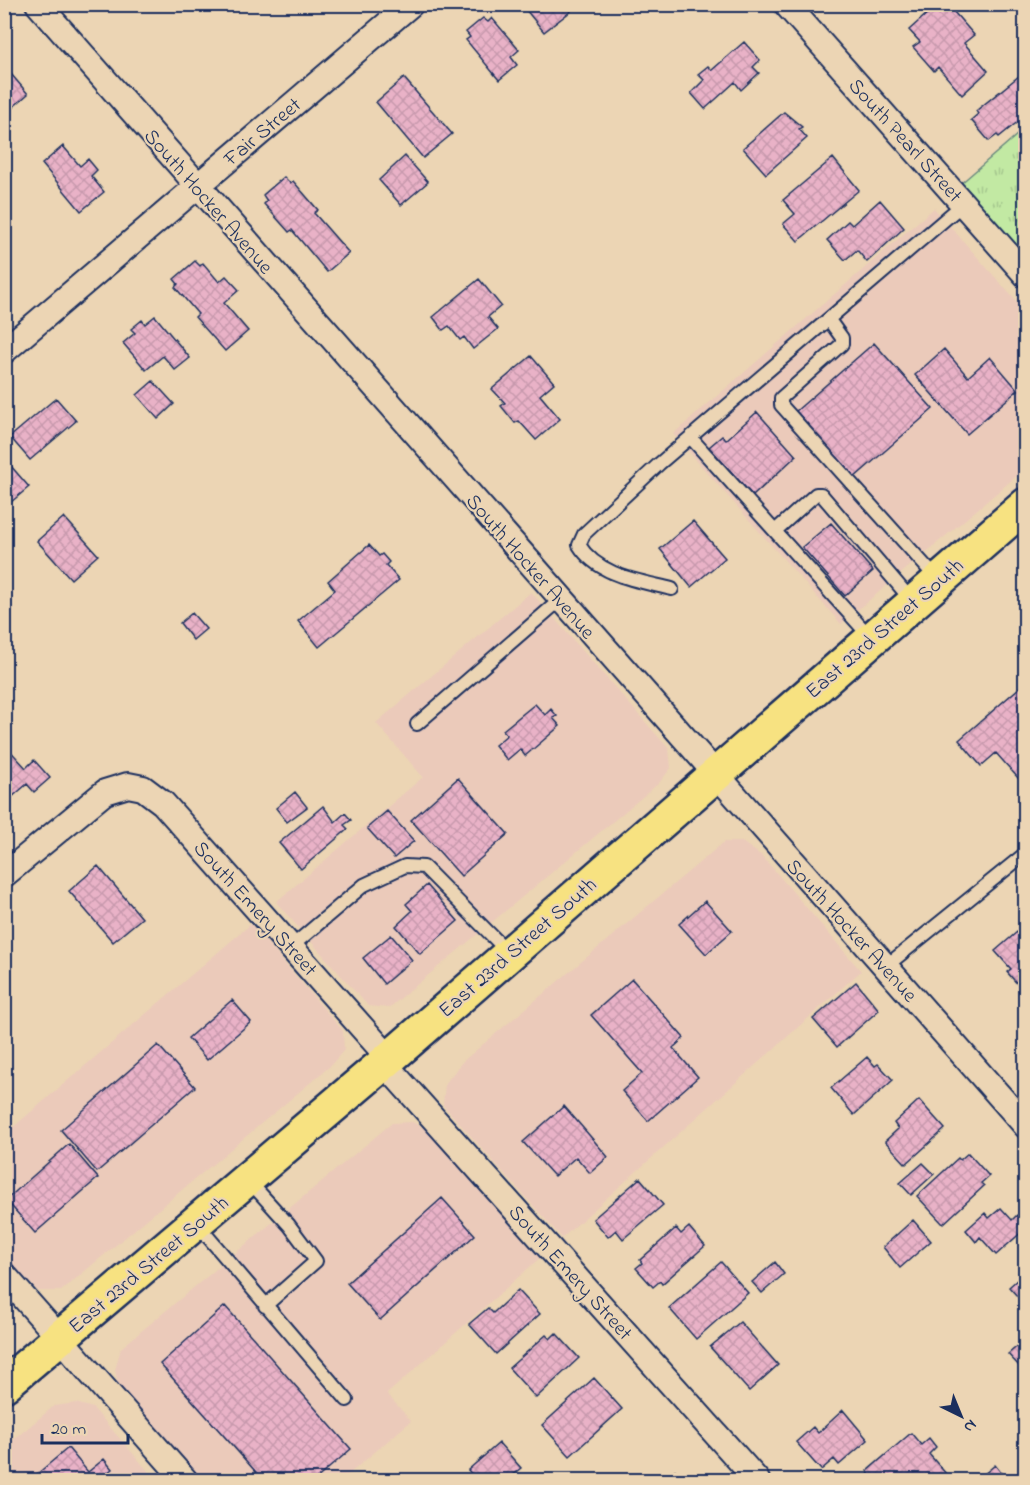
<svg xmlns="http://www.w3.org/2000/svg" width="1030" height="1485" font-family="'Indie Flower',sans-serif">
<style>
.built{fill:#ebcaba}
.grass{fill:url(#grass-tufts);stroke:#6e8c80;stroke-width:1.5}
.building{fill:url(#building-cross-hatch);stroke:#1b2f5e;stroke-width:1.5}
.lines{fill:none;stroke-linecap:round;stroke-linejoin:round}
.lane-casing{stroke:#1b2f5e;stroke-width:16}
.street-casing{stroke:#1b2f5e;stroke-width:28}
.primary-casing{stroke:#1b2f5e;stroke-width:38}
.lane{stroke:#ecd5b4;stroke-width:12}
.street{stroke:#ecd5b4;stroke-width:24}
.primary{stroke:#f7e281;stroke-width:33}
.labels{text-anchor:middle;stroke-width:4.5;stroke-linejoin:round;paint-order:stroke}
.street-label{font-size:21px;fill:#1b2f5e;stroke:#ecd5b4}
</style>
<defs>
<pattern id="grass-tufts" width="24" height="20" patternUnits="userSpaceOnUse" patternTransform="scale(1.5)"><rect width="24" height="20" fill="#c2e9a3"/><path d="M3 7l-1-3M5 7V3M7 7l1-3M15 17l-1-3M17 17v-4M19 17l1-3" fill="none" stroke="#a6c88f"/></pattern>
<pattern id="building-cross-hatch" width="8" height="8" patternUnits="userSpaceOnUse" patternTransform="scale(1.5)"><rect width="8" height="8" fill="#e9b2c7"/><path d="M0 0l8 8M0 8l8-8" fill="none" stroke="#c799ad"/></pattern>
</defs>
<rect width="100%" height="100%" fill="#ecd5b4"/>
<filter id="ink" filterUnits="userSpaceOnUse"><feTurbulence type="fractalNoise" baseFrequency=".0167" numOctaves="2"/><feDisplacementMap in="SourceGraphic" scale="12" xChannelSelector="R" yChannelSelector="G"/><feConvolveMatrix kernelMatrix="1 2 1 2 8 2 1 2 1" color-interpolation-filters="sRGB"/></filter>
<g filter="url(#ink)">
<path class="built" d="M934,208L1025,311V469L841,624L673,434Z
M531,592L669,749L671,768L659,783L389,1008L368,1006L276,902L423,777L376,723Z
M724,842H742L762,856L861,971L562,1238L443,1105L445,1084L462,1062Z
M251,924L343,1031L344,1050L329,1067L61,1291H38L5,1258L4,1135Z
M412,1122L430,1131L542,1256L387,1394L411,1421L342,1480H197L119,1389L115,1370L121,1348L392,1123Z
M76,1403L93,1408L156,1480H5V1447L54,1406Z"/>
<path class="grass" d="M1025,128V260L959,185Z"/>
<path class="building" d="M521,4H566L571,11L544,32Z
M938,4H947L974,35L964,43L988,71L962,95L938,67L934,71L913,47L920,42L909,30Z
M483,18L488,22L492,18L519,50L511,57L517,65L499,80L466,40L470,37L466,32Z
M744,42L760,60L753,67L759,73L741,90L735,82L705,109L691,93L704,80L698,74L708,66L712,70Z
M11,74L28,94L4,115V79Z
M1019,76L1026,84V122L1023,124L1020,120L999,137L997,135L989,141L971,120L978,114L976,111Z
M404,78L452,134L423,158L376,102Z
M784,112L802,127L799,129L807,138L766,174L743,148Z
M63,146L80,166L88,159L97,170L91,176L104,192L81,211L42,164Z
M405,156L428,182L401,205L379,180Z
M833,158L859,190L798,241L783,224L795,214L783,200Z
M284,177L290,183L293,181L318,210L314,213L349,253L327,272L292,230L289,232L264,204L267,201L263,195Z
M880,200L904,228L867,262L857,250L845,260L827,240L848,221L852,225Z
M195,261L200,266L203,263L219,282L226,276L239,290L224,303L248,331L225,351L195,317L198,314L175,287L178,284L174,279Z
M479,279L501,306L488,317L498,329L473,349L464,337L460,340L449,326L443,330L433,317Z
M155,316L190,358L175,370L163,356L146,370L123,343L135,333L131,329L142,320L145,324Z
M874,343L933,409L854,478L796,411Z
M944,349L968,377L990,357L1018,390L967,434L915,375Z
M531,356L554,383L540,395L560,419L536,440L519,421L515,423L501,406L505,403L492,389Z
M153,381L174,404L158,419L137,395Z
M56,398L76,421L30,460L10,437Z
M757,412L796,456L753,496L709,447L722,436L726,440Z
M4,458L29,487L4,508Z
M64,517L98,555L71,579L37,541Z
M693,521L725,558L691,587L660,549Z
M831,523L873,571L845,596L802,547Z
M369,545L379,556L382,554L389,562L386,565L399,580L319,647L298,621L335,590L328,581Z
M192,613L206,629L193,640L180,623Z
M1026,682V787L996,753L981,766L959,740Z
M535,704L545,715L551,709L557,716L553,718L560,726L525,756L520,749L507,760L495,745L507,735L503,730Z
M4,744L26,768L34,760L50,778L34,792L27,784L11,798L4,791Z
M458,778L508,834L461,876L411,820Z
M295,792L307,807L287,822L276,808Z
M323,806L335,822L345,813L351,820L344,825L348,829L301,869L279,843Z
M387,811L414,841L394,858L367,828Z
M98,866L142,918L113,942L69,891Z
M427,885L458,921L420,954L396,926L412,911L406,904Z
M705,901L732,931L706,954L679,924Z
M1024,926L1026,982L1020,987L1007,972L1011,969L995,951Z
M391,935L412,960L384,984L363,958Z
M632,979L684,1038L673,1048L698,1077L648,1121L622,1091L642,1073L591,1015Z
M856,982L879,1010L837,1047L813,1019Z
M232,1000L251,1022L207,1060L188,1038Z
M158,1045L195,1087L97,1172L61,1130Z
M867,1057L875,1066L878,1064L893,1080L854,1115L831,1088Z
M919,1100L945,1129L906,1164L885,1141L898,1129L894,1123Z
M564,1106L608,1157L590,1173L576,1157L554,1176L523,1142Z
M69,1144L98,1178L35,1233L6,1200Z
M968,1153L989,1176L981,1183L984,1186L943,1224L917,1196L958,1158L960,1160Z
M923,1163L934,1174L911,1195L900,1183Z
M640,1178L663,1205L623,1239L616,1230L608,1237L593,1219Z
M442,1198L475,1235L380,1320L347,1283Z
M1001,1208L1012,1220L1017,1215L1026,1224V1228L996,1255L980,1237L976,1242L966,1230L985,1213L989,1218Z
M913,1220L931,1241L900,1268L883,1247Z
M689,1227L705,1246L662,1284L660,1281L653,1287L636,1268L642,1263L640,1260L676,1228L681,1234Z
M721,1262L748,1293L696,1339L669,1308Z
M775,1262L784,1274L762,1293L752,1282Z
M1026,1272V1306L1009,1287Z
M518,1290L540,1314L496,1354L469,1324L488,1308L493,1313Z
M225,1306L351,1449L315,1480H263L160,1364Z
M740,1322L778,1365L749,1391L710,1347Z
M556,1333L579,1358L536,1398L509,1368L546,1335L550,1339Z
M1026,1339V1364L1021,1368L1008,1354Z
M594,1378L622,1409L570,1456L542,1425Z
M843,1410L868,1440L839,1465L834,1459L821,1470L796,1442L813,1427L818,1433Z
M911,1433L921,1445L929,1438L936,1447L929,1454L948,1476L942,1480H873L867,1471Z
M499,1443L521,1468L506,1480H477L468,1470Z
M68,1448L88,1472L104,1459L112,1469L98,1480H42L37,1474Z
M995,1465L1007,1480H977Z
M675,1470L684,1480H664L667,1477Z"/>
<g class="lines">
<g class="lane-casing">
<path id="lane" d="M829,320L842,338V344L781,398V405L939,581
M691,438L871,638
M775,531L816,494H821L913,602
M672,589C640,581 598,576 579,545L584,534L659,464L963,204
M417,724L560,600
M291,947L364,885L405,866L424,867L509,953
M885,967L1026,853
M248,1180L289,1225L316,1261L265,1306
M197,1224L347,1400"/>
</g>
<g class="street-casing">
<path id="street" d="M38,4L1026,1126
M786,4L1026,275
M4,351L411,4
M4,875L105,792L128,785L143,788L163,803L389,1058
M384,1063L757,1480
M4,1275L185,1480"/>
</g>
<g class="primary-casing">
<path id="primary" d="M4,1385L384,1063L1026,505"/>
</g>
<use href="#lane" class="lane"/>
<use href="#street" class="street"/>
<use href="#primary" class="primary"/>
</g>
</g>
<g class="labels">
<g class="street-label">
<text transform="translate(262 131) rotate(-40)" y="7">Fair Street</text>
<text transform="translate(906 140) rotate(48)" y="7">South Pearl Street</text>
<text transform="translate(209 201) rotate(49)" y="7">South Hocker Avenue</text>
<text transform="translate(531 566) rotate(49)" y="7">South Hocker Avenue</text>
<text transform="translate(884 628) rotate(-41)" y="7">East 23rd Street South</text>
<text transform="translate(256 908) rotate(48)" y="7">South Emery Street</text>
<text transform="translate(852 930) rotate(48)" y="7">South Hocker Avenue</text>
<text transform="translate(517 947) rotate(-41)" y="7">East 23rd Street South</text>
<text transform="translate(148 1264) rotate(-40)" y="7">East 23rd Street South</text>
<text transform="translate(571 1272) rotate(48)" y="7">South Emery Street</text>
</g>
</g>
<rect width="1030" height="1485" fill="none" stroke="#ecd5b4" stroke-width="24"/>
<rect x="12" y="12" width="1006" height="1461" fill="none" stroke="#1b2f5e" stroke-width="2" filter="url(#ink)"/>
<g transform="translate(961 1416) rotate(137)" stroke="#ecd5b4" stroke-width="4.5" paint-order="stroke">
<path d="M0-4.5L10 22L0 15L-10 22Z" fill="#1b2f5e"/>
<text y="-9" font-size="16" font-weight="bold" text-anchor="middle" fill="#1b2f5e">N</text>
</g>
<path d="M42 1434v9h86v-9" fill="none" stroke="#1b2f5e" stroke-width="3"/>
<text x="51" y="1434" font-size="18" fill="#1b2f5e" stroke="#ecd5b4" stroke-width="4.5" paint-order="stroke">20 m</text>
</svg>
